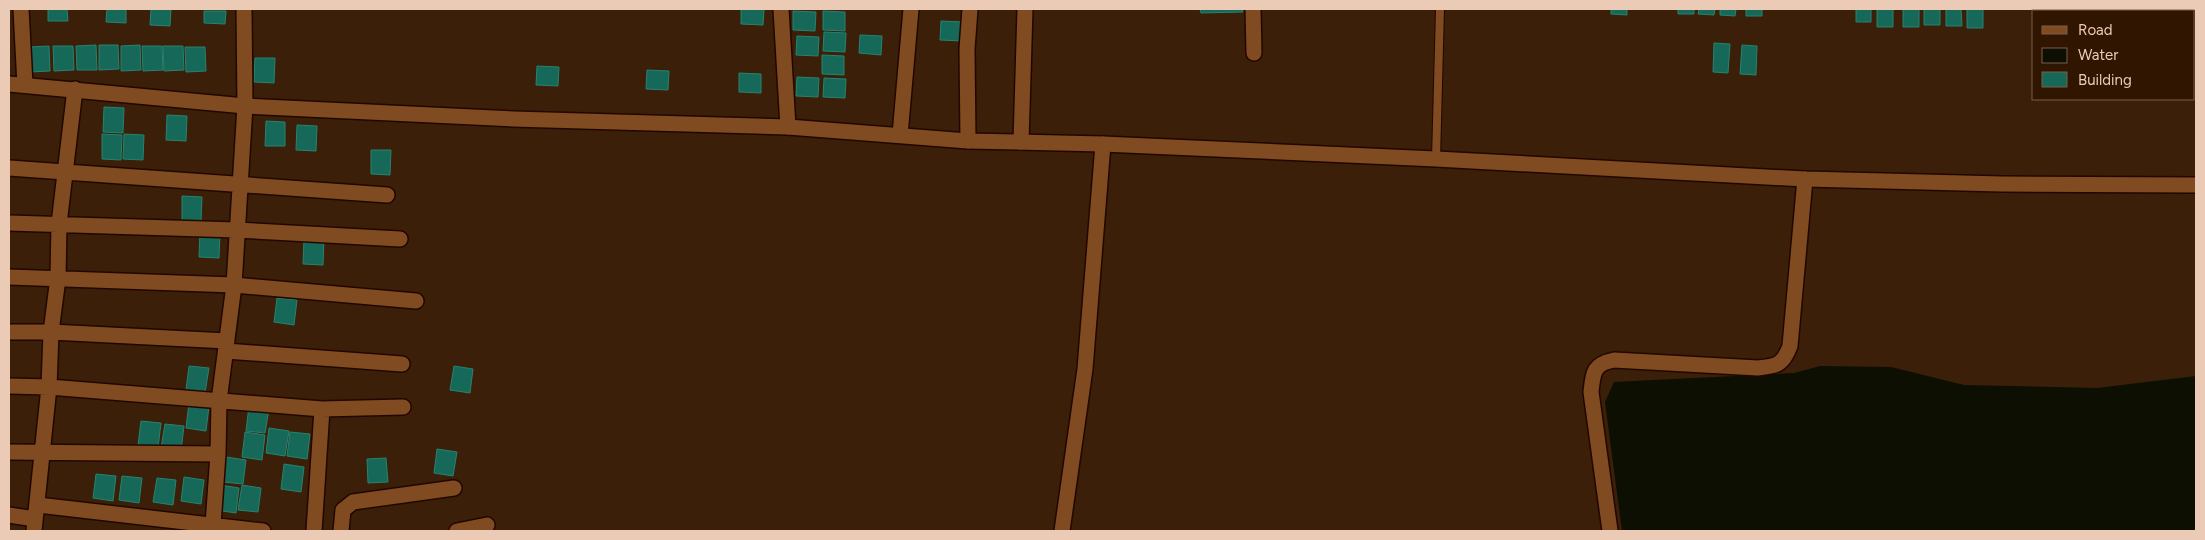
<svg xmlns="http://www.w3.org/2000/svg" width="2205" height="540" font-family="Figtree,sans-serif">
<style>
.water{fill:#0d0f03}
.building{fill:#166958;stroke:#26836f}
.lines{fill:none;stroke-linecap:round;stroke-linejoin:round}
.lane-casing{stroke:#210700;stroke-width:10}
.street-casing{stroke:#210700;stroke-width:18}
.secondary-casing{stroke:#210700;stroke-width:18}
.lane{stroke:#804b21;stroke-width:8}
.street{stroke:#804b21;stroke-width:15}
.secondary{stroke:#804b21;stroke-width:15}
</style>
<rect width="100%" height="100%" fill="#3b1f09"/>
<path class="water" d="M1820,366L1891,367L1964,385L2097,388L2196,376V531H1622L1605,402L1614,382L1794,373Z"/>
<path class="building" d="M48,9H67L68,21H48Z
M107,9H126V23L106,22Z
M151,9H171L170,26L150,25Z
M741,9H764L763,25L741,24Z
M1200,9H1242L1243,12L1201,13Z
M1611,9H1627V15L1611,14Z
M1678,9H1694V14H1678Z
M1699,9H1715L1714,15L1698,14Z
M1720,9H1736L1735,16L1720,15Z
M1746,9H1762V16H1746Z
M1856,9H1871V22H1856Z
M1877,9H1893V27H1877Z
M1903,9H1919V27H1903Z
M1924,9H1940V25H1924Z
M1946,9H1961L1962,26H1946Z
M1967,9H1983V28H1967Z
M204,11H226L225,24L204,23Z
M793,11L816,12L815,31L793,30Z
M823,11L845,12V31L823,30Z
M941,21L963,22L962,41L940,40Z
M824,32L846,33L845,52L823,51Z
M860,35L882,36L881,55L859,53Z
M797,36L819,37L818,56L796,55Z
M1714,43L1730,44L1728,73L1713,72Z
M96,45L97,70H77L76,46Z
M99,45H118L119,69L99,70Z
M140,45L141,70L121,71V46Z
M1742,45L1757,46L1756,75L1740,74Z
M49,46L50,71L30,72V47Z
M53,46H73L74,70L54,71Z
M142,46H162L163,70L143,71Z
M163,46H183L184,70L164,71Z
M185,47H205L206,71L186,72Z
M822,55L844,56V75L822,74Z
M255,58H275L274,83L254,82Z
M537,66L559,67L558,86L536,85Z
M647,70L669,71L668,90L646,89Z
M739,73L761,74V93L739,92Z
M797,77L819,78L818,97L796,96Z
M824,78L846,79L845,98L823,97Z
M104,107L124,108L123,133L103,132Z
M167,115L187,116L186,141L166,140Z
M266,121L285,122V146H265Z
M297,125L317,126L316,151L296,150Z
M102,134L122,135L121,160L102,159Z
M124,134L144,135L143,160L123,159Z
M371,150H391L390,175L371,174Z
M182,196L202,197L201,221H182Z
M200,232L220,233L219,258L199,257Z
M304,239L324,240L323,265L303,264Z
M277,298L297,300L294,325L274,322Z
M189,366L209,368L205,393L186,390Z
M454,366L473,369L470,393L450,390Z
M189,403L209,406L206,431L186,428Z
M249,406L269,409L265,433L246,431Z
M141,421L161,423L158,448L138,445Z
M165,424L184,426L181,451L161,448Z
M269,428L289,431L285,456L266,453Z
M245,432L265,435L262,460L242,457Z
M290,432L310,434L307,459L287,456Z
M437,449L457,452L453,476L434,473Z
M226,457L246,460L243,484L223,482Z
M386,458L388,482L368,483L367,459Z
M284,464L304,467L301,492L281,489Z
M96,474L116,476L113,501L93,498Z
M122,476L142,478L139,503L119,500Z
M184,477L204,480L201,504L181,501Z
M157,478L176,480L173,505L153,502Z
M220,485L239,488L236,513L216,510Z
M242,485L261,488L258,512L238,510Z"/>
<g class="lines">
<g class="lane-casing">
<path id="lane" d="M1436,159L1440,9"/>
</g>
<g class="street-casing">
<path id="street" d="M21,9L25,85
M781,9L788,127
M1253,9L1254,53
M900,135L911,9
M968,141L967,49L970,9
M1021,142L1025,9
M9,168L387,195
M9,223L236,230L400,239
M9,277L234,285L416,301
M9,332H51L227,341
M226,351L402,364
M9,386L49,387L322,409L403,407
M9,452L218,454
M38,505L263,531
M9,515L35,519
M213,525L218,454L219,401L234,285L245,106L244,9
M34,531L49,387L51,332L58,278L59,224L75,89
M314,531L322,409
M341,531L343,510L353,502L454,488
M457,531L487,525
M1062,531L1085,369L1103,144
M1610,531L1591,392C1593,373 1593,364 1614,360L1758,368C1777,366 1783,365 1790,346L1805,179"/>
</g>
<g class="secondary-casing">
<path id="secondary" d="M9,84L245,106L513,119L788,127L968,141L1103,144L1436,159L1805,179L2002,184L2196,185"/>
</g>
<use href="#lane" class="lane"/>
<use href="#street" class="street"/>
<use href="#secondary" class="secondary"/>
</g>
<rect width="2205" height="540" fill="none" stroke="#ebcbb6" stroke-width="20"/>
<rect x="2032" y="10" width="162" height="90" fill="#301501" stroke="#7b5e49"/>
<rect x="2042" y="26" width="25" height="8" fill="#804b21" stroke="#7b5e49"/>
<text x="2078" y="35" font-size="15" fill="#ebcbb6">Road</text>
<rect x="2042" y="48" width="25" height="15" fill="#0d0f03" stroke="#7b5e49"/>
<text x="2078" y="60" font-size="15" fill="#ebcbb6">Water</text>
<rect x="2042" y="72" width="25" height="15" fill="#166958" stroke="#7b5e49"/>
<text x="2078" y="85" font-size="15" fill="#ebcbb6">Building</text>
</svg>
